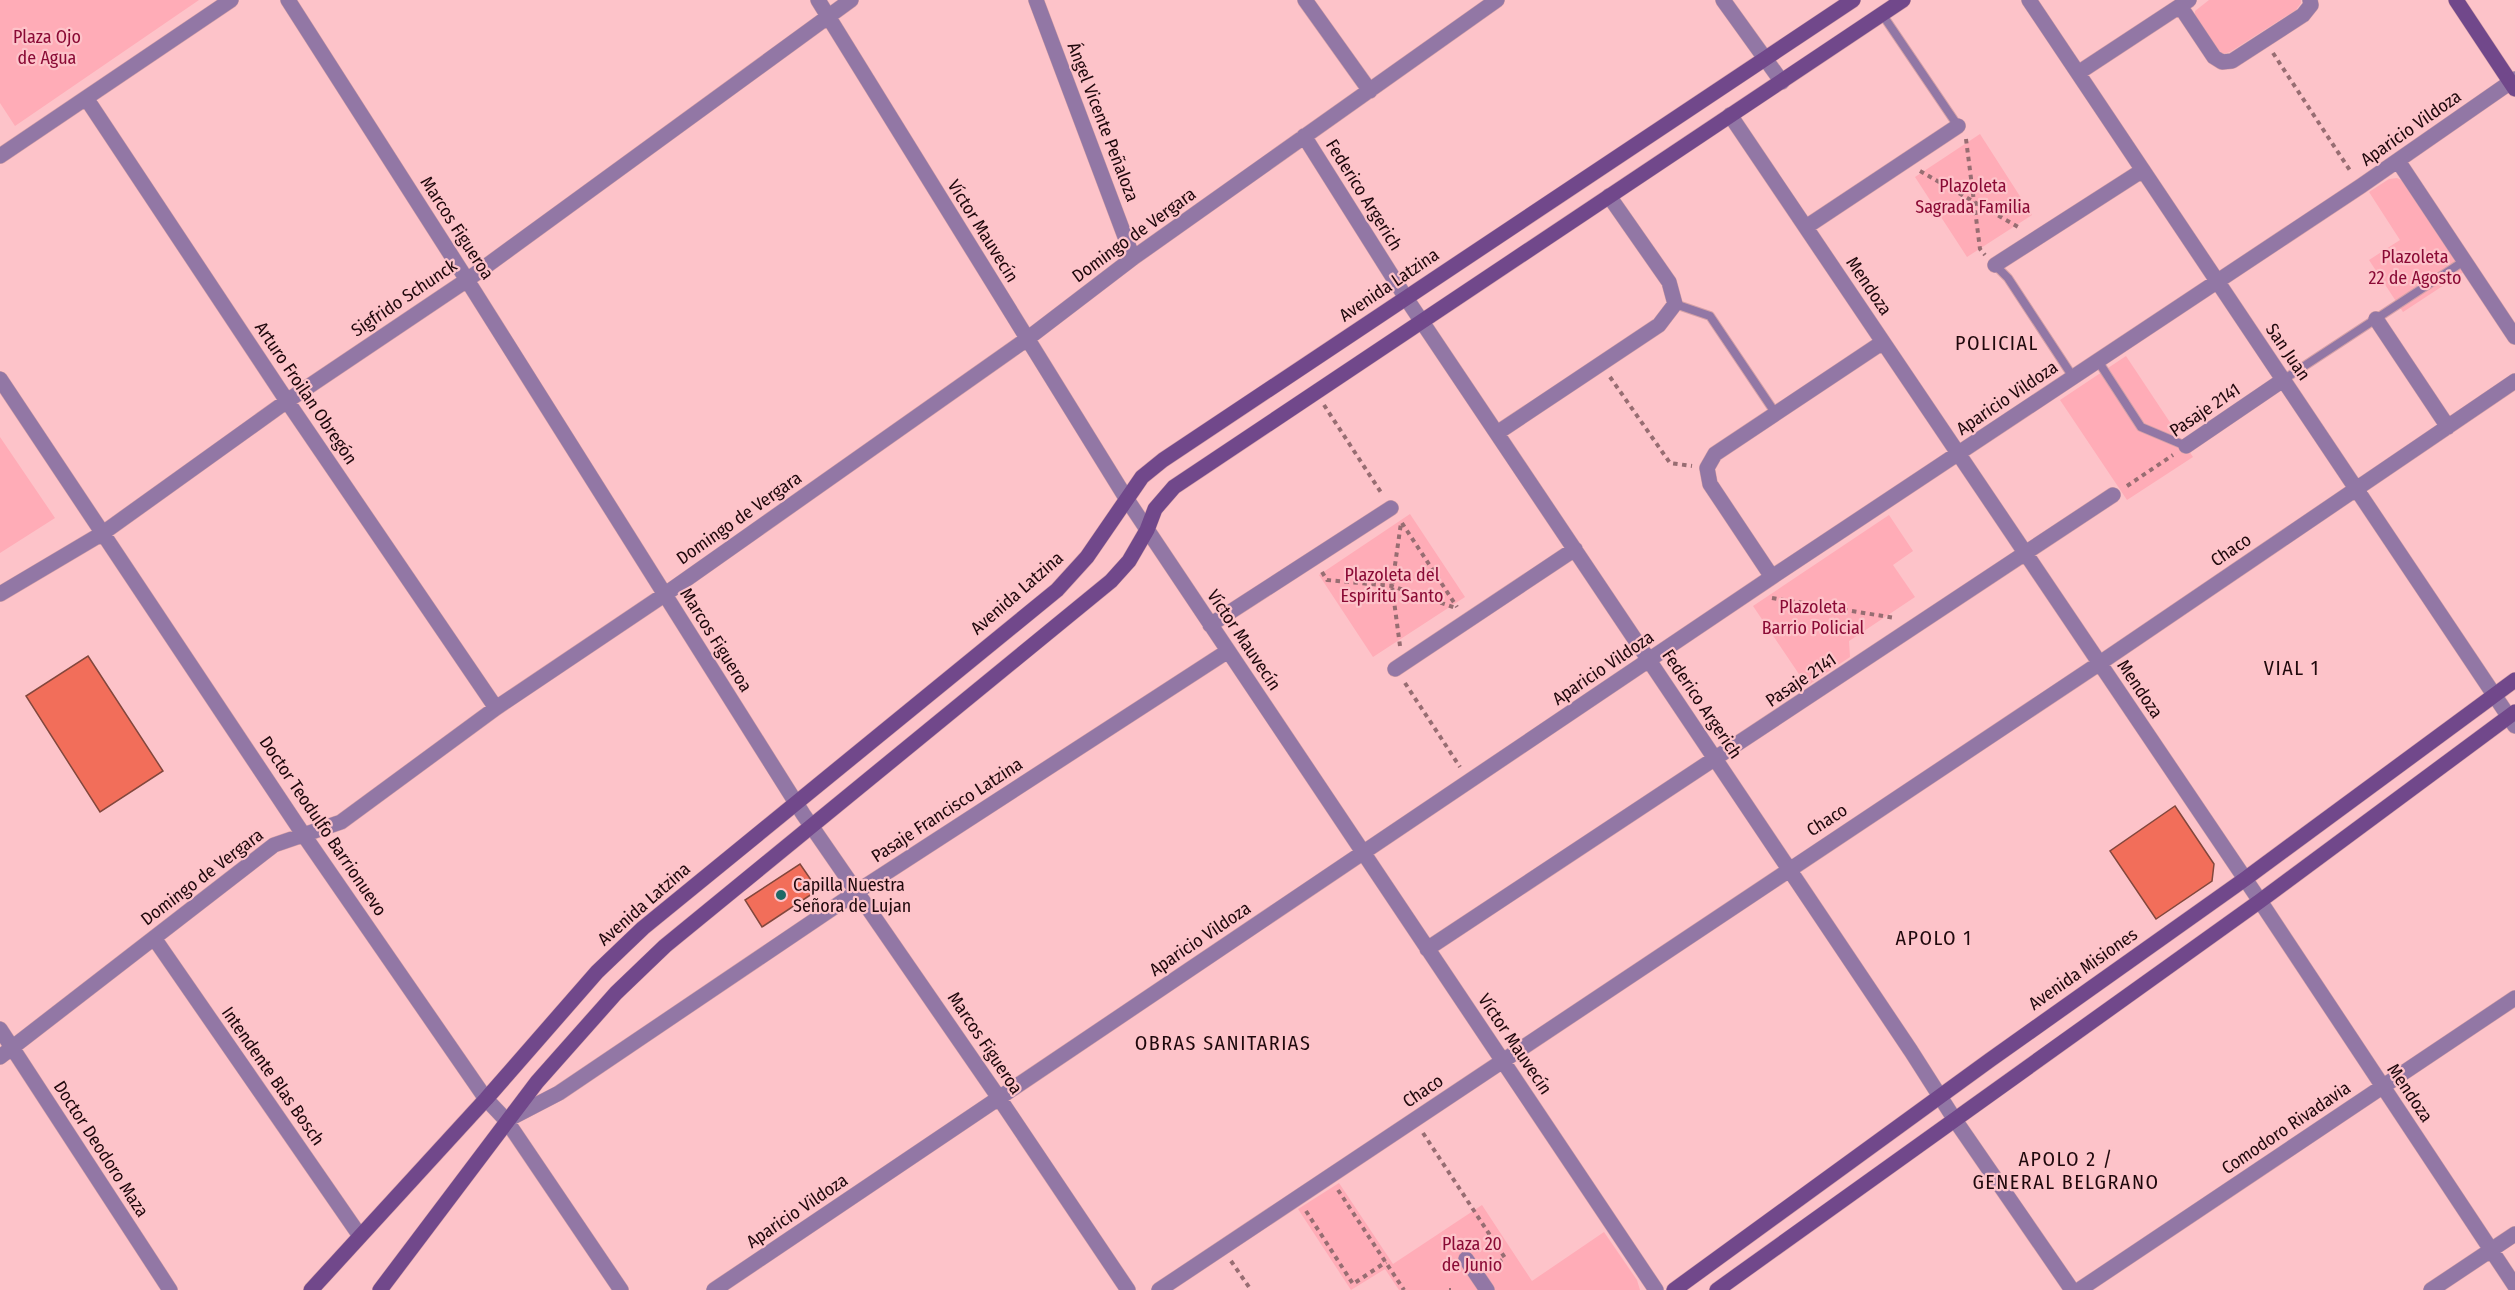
<svg xmlns="http://www.w3.org/2000/svg" width="2515" height="1290" font-family="'Fira Sans Condensed',sans-serif">
<style>
.green{fill:#ffacb7}
.building{fill:#f26e5a;stroke:#82473d;stroke-width:1.5}
.lines{fill:none;stroke-linecap:round;stroke-linejoin:round}
.lane-casing{stroke:#d5a1a7;stroke-width:10}
.street-casing{stroke:#d5a1a7;stroke-width:16}
.secondary-casing{stroke:#d5a1a7;stroke-width:16}
.path{stroke:#976d72;stroke-width:4;stroke-dasharray:4.5 4.5;stroke-linecap:butt}
.lane{stroke:#9277a5;stroke-width:8}
.street{stroke:#9277a5;stroke-width:15}
.secondary{stroke:#71488b;stroke-width:15}
.poi-dot{fill:#1d6966;stroke:#fdc3c9;stroke-width:2}
.labels{text-anchor:middle;stroke-width:4.5;stroke-linejoin:round;paint-order:stroke}
.park-label{font-size:18px;fill:#8a0a35;stroke:#fdc3c9}
.street-label{font-size:18px;fill:#1f080c;stroke:#fdc3c9}
.poi-label{font-size:18px;fill:#1f080c;stroke:#fdc3c9;text-anchor:start}
.neighbourhood-label{font-size:20px;letter-spacing:1.5px;fill:#1f080c;stroke:#fdc3c9}
</style>
<rect width="100%" height="100%" fill="#fdc3c9"/>
<path class="green" d="M0,0H199L15,126L0,103Z
M2209,0H2301V3L2296,10L2230,52L2223,54L2218,50L2195,17V11Z
M1980,134L2032,215L1967,257L1915,177Z
M2397,178L2404,181L2464,272L2403,312L2369,260L2400,240L2369,192L2389,179Z
M2126,356L2193,457L2127,500L2060,400Z
M0,437L55,518L0,553Z
M1410,514L1465,597L1373,657L1319,575Z
M1889,515L1913,551L1893,565L1915,597L1849,641L1850,657L1807,686L1753,606Z
M1339,1183L1393,1264L1482,1205L1532,1281L1604,1232L1637,1280L1640,1290H1399L1385,1269L1351,1290L1298,1209Z"/>
<path class="building" d="M88,656L163,771L100,812L26,696Z
M2175,806L2214,864L2212,881L2156,919L2110,851Z
M800,864L818,890L762,927L745,900Z"/>
<g class="lines">
<g class="lane-casing">
<path id="lane" d="M1882,14L1958,126
M1995,265L2008,278L2073,377
M1675,304L1710,316L1776,414
M2098,361L2141,427L2186,446
M2283,380L2464,261"/>
</g>
<g class="street-casing">
<path id="street" d="M288,0L467,280L803,814L999,1098L1128,1290
M818,0L1126,498L1656,1290
M1036,0L1133,258
M1305,0L1370,91
M1723,0L1782,82
M2029,0L2515,726
M2180,6L2214,57L2222,62L2232,61L2303,15L2311,5L2310,0
M2078,73L2189,0
M86,98L287,401L496,708
M1730,115L2260,901L2515,1286
M1304,136L1406,298L1911,1051L1955,1120L2072,1290
M0,156L231,0
M2398,161L2515,337
M1806,227L1958,126
M1995,265L2143,170
M2376,319L2448,427
M0,379L303,834L486,1099L506,1120L621,1290
M1497,433L1659,325L1675,304L1669,282L1609,196
M2186,446L2283,380
M1772,577L1710,484L1707,468L1715,454L1883,342
M0,594L103,533L287,401L467,280L851,0
M1210,625L1391,508
M1395,669L1575,549
M154,938L360,1236
M1427,949L2113,495
M0,1029L170,1290
M0,1057L274,845L341,822L496,708L664,595L1027,339L1133,258L1497,0
M509,1119L559,1093L858,891L1228,651
M1466,1259L1487,1290
M714,1290L1772,577L2361,186L2515,79
M1159,1290L2100,663L2515,381
M2079,1290L2515,998
M2431,1290L2515,1234"/>
</g>
<g class="secondary-casing">
<path id="secondary" d="M2456,0L2515,89
M311,1290L486,1099L597,972L643,928L1057,590L1087,557L1142,477L1163,460L1853,0
M380,1290L537,1082L616,993L665,946L1111,581L1129,561L1147,530L1155,509L1174,487L1903,0
M1674,1290L1990,1060L2245,879L2515,680
M1717,1290L2260,901L2515,712"/>
</g>
<path class="path" d="M2273,53L2351,172
M1966,139L1980,249L1985,255
M1920,171L2020,228
M1610,377L1670,463L1692,466
M1324,405L1382,494
M2127,486L2173,455
M1402,523L1457,607
M1322,572L1327,580L1392,586L1456,608
M1772,598L1895,618
M1400,646L1392,586L1401,523
M1405,683L1460,767
M1423,1133L1505,1258L1491,1267
M1338,1190L1404,1290
M1306,1211L1353,1284L1386,1262
M1231,1261L1251,1290
M1449,1290H1451"/>
<use href="#lane" class="lane"/>
<use href="#street" class="street"/>
<use href="#secondary" class="secondary"/>
</g>
<circle class="poi-dot" cx="781" cy="895" r="6"/>
<g class="labels">
<g class="park-label">
<text x="47" y="43">Plaza Ojo<tspan x="47" dy="21">de Agua</tspan></text>
<text x="1973" y="192">Plazoleta<tspan x="1973" dy="21">Sagrada Familia</tspan></text>
<text x="2415" y="263">Plazoleta<tspan x="2415" dy="21">22 de Agosto</tspan></text>
<text x="1392" y="581">Plazoleta del<tspan x="1392" dy="21">Espíritu Santo</tspan></text>
<text x="1813" y="613">Plazoleta<tspan x="1813" dy="21">Barrio Policial</tspan></text>
<text x="1472" y="1250">Plaza 20<tspan x="1472" dy="21">de Junio</tspan></text>
</g>
<g class="street-label">
<text transform="translate(1103 122) rotate(69)" y="6">Ángel Vicente Peñaloza</text>
<text transform="translate(2411 128) rotate(-35)" y="6">Aparicio Vildoza</text>
<text transform="translate(1364 195) rotate(58)" y="6">Federico Argerich</text>
<text transform="translate(457 228) rotate(57)" y="6">Marcos Figueroa</text>
<text transform="translate(983 231) rotate(58)" y="6">Víctor Mauvecín</text>
<text transform="translate(1134 235) rotate(-36)" y="6">Domingo de Vergara</text>
<text transform="translate(1389 285) rotate(-34)" y="6">Avenida Latzina</text>
<text transform="translate(1869 286) rotate(56)" y="6">Mendoza</text>
<text transform="translate(404 298) rotate(-34)" y="6">Sigfrido Schunck</text>
<text transform="translate(2288 352) rotate(56)" y="6">San Juan</text>
<text transform="translate(306 393) rotate(56)" y="6">Arturo Froilan Obregón</text>
<text transform="translate(2007 398) rotate(-34)" y="6">Aparicio Vildoza</text>
<text transform="translate(2205 410) rotate(-34)" y="6">Pasaje 2141</text>
<text transform="translate(739 518) rotate(-35)" y="6">Domingo de Vergara</text>
<text transform="translate(2231 550) rotate(-34)" y="6">Chaco</text>
<text transform="translate(1017 593) rotate(-41)" y="6">Avenida Latzina</text>
<text transform="translate(716 640) rotate(58)" y="6">Marcos Figueroa</text>
<text transform="translate(1244 640) rotate(56)" y="6">Víctor Mauvecín</text>
<text transform="translate(1603 668) rotate(-34)" y="6">Aparicio Vildoza</text>
<text transform="translate(1801 680) rotate(-34)" y="6">Pasaje 2141</text>
<text transform="translate(2140 689) rotate(56)" y="6">Mendoza</text>
<text transform="translate(1702 704) rotate(56)" y="6">Federico Argerich</text>
<text transform="translate(947 810) rotate(-33)" y="6">Pasaje Francisco Latzina</text>
<text transform="translate(1827 820) rotate(-33)" y="6">Chaco</text>
<text transform="translate(323 826) rotate(56)" y="6">Doctor Teodulfo Barrionuevo</text>
<text transform="translate(202 877) rotate(-37)" y="6">Domingo de Vergara</text>
<text transform="translate(644 904) rotate(-41)" y="6">Avenida Latzina</text>
<text transform="translate(1200 939) rotate(-34)" y="6">Aparicio Vildoza</text>
<text transform="translate(2083 969) rotate(-35)" y="6">Avenida Misiones</text>
<text transform="translate(985 1043) rotate(56)" y="6">Marcos Figueroa</text>
<text transform="translate(1515 1044) rotate(56)" y="6">Víctor Mauvecín</text>
<text transform="translate(273 1076) rotate(55)" y="6">Intendente Blas Bosch</text>
<text transform="translate(1423 1091) rotate(-34)" y="6">Chaco</text>
<text transform="translate(2410 1093) rotate(56)" y="6">Mendoza</text>
<text transform="translate(2286 1128) rotate(-34)" y="6">Comodoro Rivadavia</text>
<text transform="translate(101 1149) rotate(57)" y="6">Doctor Deodoro Maza</text>
<text transform="translate(797 1211) rotate(-34)" y="6">Aparicio Vildoza</text>
</g>
<g class="poi-label">
<text x="793" y="891">Capilla Nuestra<tspan x="793" dy="21">Señora de Lujan</tspan></text>
</g>
<g class="neighbourhood-label">
<text x="1997" y="350">POLICIAL</text>
<text x="2292" y="675">VIAL 1</text>
<text x="1934" y="945">APOLO 1</text>
<text x="1223" y="1050">OBRAS SANITARIAS</text>
<text x="2066" y="1166">APOLO 2 /<tspan x="2066" dy="23">GENERAL BELGRANO</tspan></text>
</g>
</g>
</svg>
